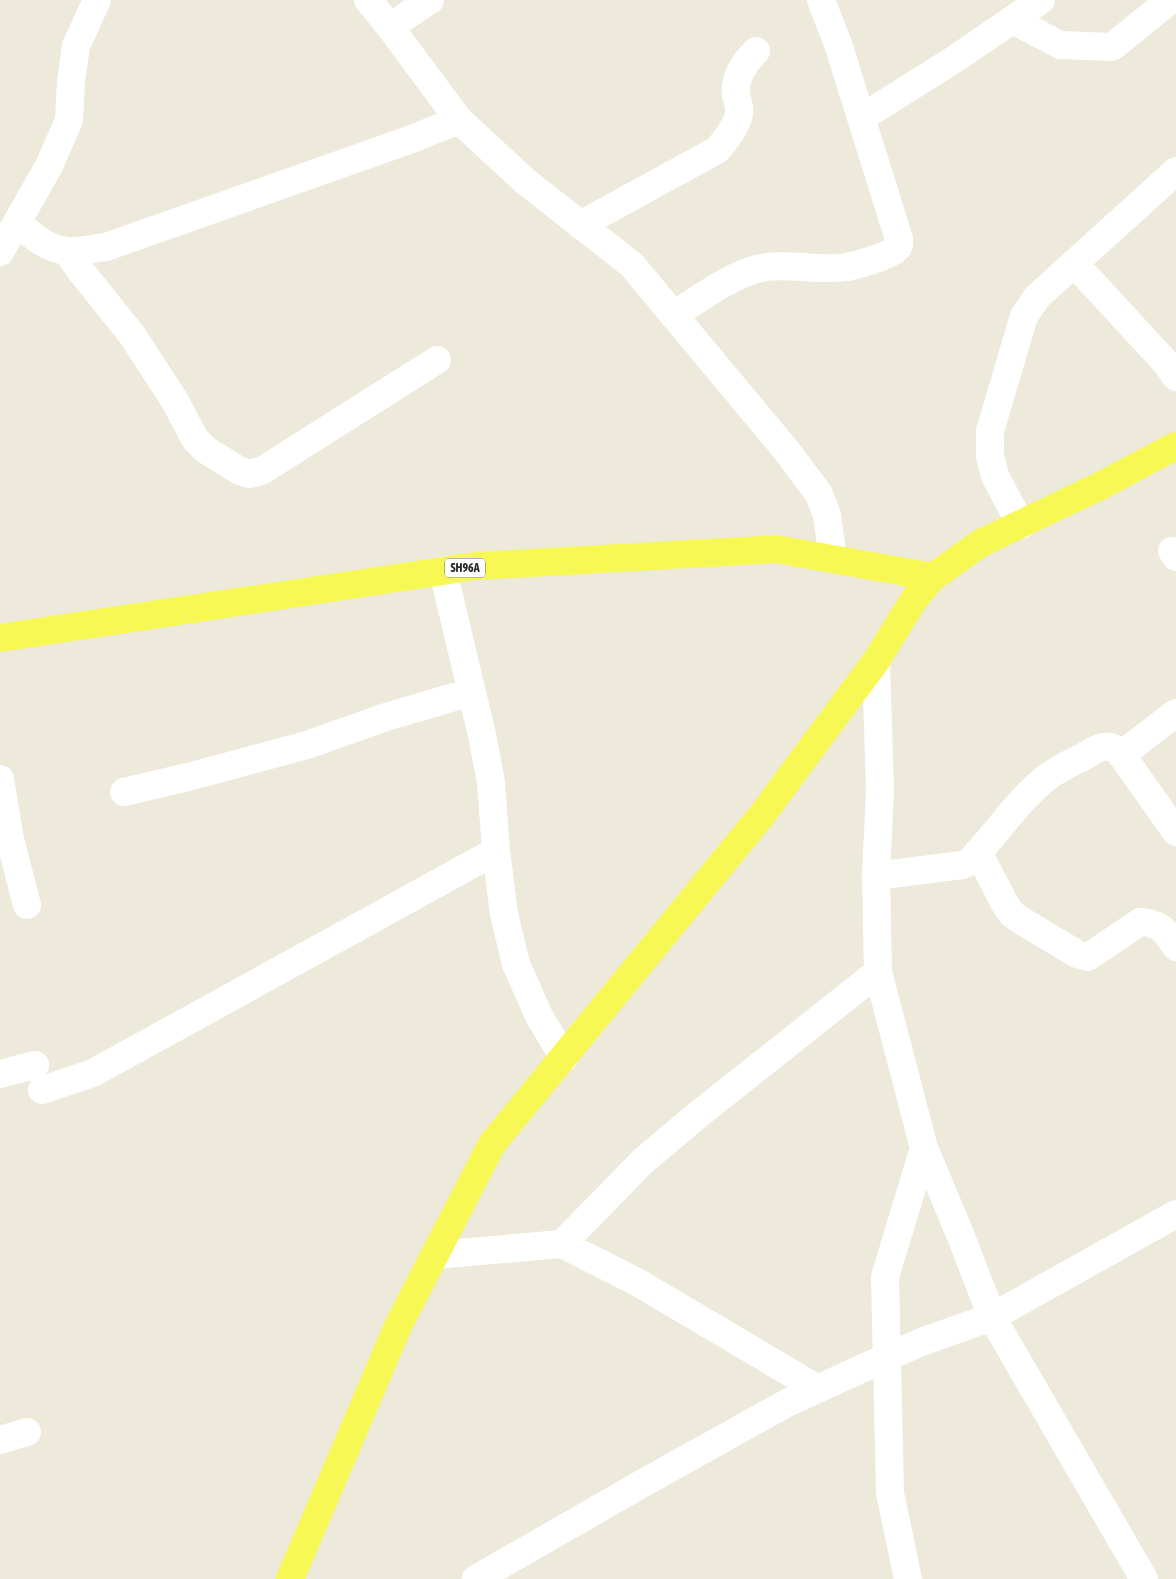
<svg xmlns="http://www.w3.org/2000/svg" width="1176" height="1579" font-family="'Asap Condensed',sans-serif">
<style>
.lines{fill:none;stroke-linecap:round;stroke-linejoin:round}
.minor{stroke:#fff;stroke-width:28}
.major{stroke:#f8f855;stroke-width:28}
.labels{text-anchor:middle;stroke-width:5;stroke-linejoin:round;paint-order:stroke}
.shield{fill:#fff;stroke:#6a6a6a;stroke-width:1}
.shield-label{font-size:12px;font-weight:bold;fill:#2a2a2a}
</style>
<rect width="100%" height="100%" fill="#ede9db"/>
<g class="lines">
<path class="minor" d="M368,0L390,27L459,120L525,181L632,265L786,450L819,494L827,515L833,559
M1013,20L1060,45L1112,47L1170,0
M390,27L430,0
M861,118L955,59L1041,0
M17,222C31,235 47,249 67,251C78,252 95,248 106,247L409,140L459,120
M580,225L717,150C725,141 734,129 738,118C741,110 738,103 736,95C734,77 744,63 756,51
M67,251L80,270L132,335L175,401L195,439L206,450L240,471L250,474L263,470L437,360
M0,252L49,166L69,120L71,82L76,46L97,0
M1074,263L1167,364L1176,377
M673,315C698,300 723,281 750,271C780,260 815,272 846,267C855,266 891,255 896,249C900,246 899,243 899,239L839,47L821,0
M1021,525L995,476L990,456V431L1024,316L1037,297L1176,171
M1172,551L1176,557
M443,571L482,735L491,782L496,851L504,914L516,964L539,1016L564,1058
M876,661L880,790L876,876L878,972L924,1148L960,1234L992,1317L1144,1579
M1121,755L1176,713
M0,779L10,839L27,905
M124,792L188,777L307,745L386,717L471,692
M978,852L1005,904L1012,914L1022,921L1077,954L1088,957L1140,922C1161,923 1165,931 1176,947
M876,876L962,865L969,862C995,836 1017,801 1046,778C1058,769 1070,763 1083,757C1095,750 1104,742 1118,750L1176,832
M0,1074L35,1065
M42,1090L93,1073L496,851
M562,1244L642,1162L694,1118L878,972
M435,1255L562,1244L637,1282L818,1389
M0,1440L27,1432
M476,1579L645,1482L787,1403L887,1357L924,1341L992,1317L1176,1214
M908,1579L890,1493L885,1277L924,1148"/>
<path class="major" d="M0,638L476,566L776,549L933,577
M290,1579L399,1324L492,1144L762,815L876,661L915,598L933,577L981,543L1100,486L1176,446"/>
</g>
<g class="labels">
<rect class="shield" x="445" y="558.5" width="40" height="19" rx="4"/>
<g class="shield-label">
<text x="465" y="572">SH96A</text>
</g>
</g>
</svg>
